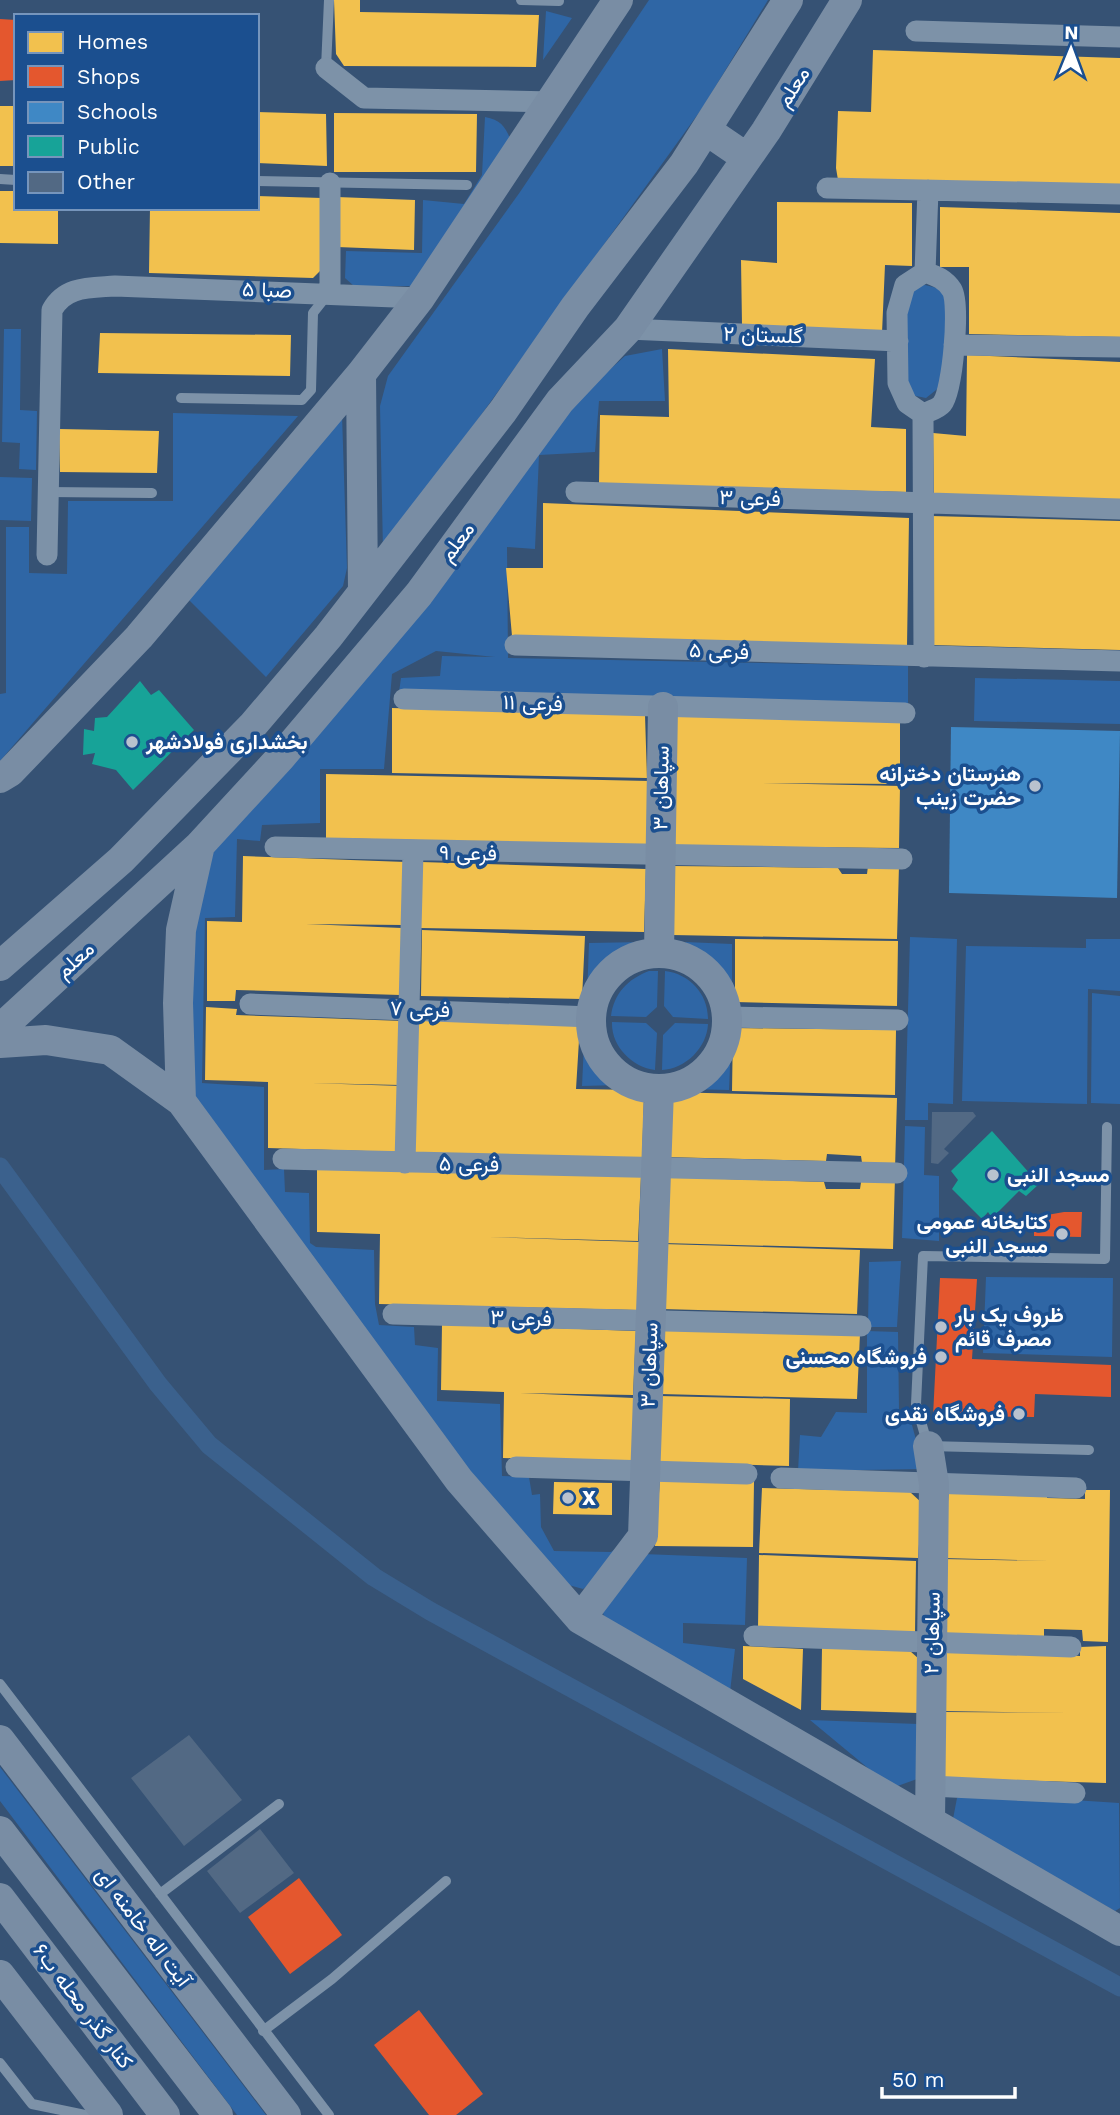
<svg xmlns="http://www.w3.org/2000/svg" width="1120" height="2115" font-family="'Work Sans',Vazirmatn,sans-serif">
<style>
.green{fill:#2f66a5}
.homes{fill:#f2c14e}
.shops{fill:#e4572e}
.schools{fill:#3f88c5}
.public{fill:#17a398}
.lines{fill:none;stroke-linecap:round;stroke-linejoin:round}
.canal{stroke:#3b618d;stroke-width:19}
.building{fill:#526984}
.lane{stroke:#7d92a8;stroke-width:10}
.street{stroke:#7d92a8;stroke-width:21}
.secondary{stroke:#798da4;stroke-width:30}
.poi-dot{fill:#b9c2ce;stroke:#1b4f8f;stroke-width:2.5}
.labels{text-anchor:middle;stroke-width:7;stroke-linejoin:round;paint-order:stroke}
.street-label{font-size:21px;fill:#fff;stroke:#1b4f8f}
.poi-label{font-size:21px;font-weight:bold;fill:#fff;stroke:#1b4f8f;text-anchor:start}
</style>
<rect width="100%" height="100%" fill="#365274"/>
<path class="green" d="M649,0H768L703,107L383,551L380,406L388,376L520,192Z
M546,11L572,18L543,60Z
M485,117C502,120 506,128 512,143L413,286H354L345,278L346,251L422,253L423,200L464,204L482,175Z
M925,285L941,289C956,315 945,357 941,386L926,398L911,395L902,382L903,311L916,286Z
M4,329H21L20,410L37,411L36,470L19,469L20,443L2,442Z
M662,349L665,401H599L595,452L539,455L535,549L507,547L508,658L908,666V707L399,692L401,678L440,676L442,656L495,657L436,651L392,674L384,769H320V823L262,825L260,841L237,839L235,917L205,918L202,1083L264,1087V1170L284,1169L285,1192L309,1193L310,1243L316,1247L374,1250L375,1304L379,1325L414,1327L415,1345L438,1348L437,1401L500,1404L502,1476L529,1477L532,1495L540,1494L541,1527L554,1551L611,1552L622,1544L594,1581L583,1589L558,1582L529,1550L187,1101L184,993L207,860L579,397L625,356Z
M173,413L298,416L0,761V694L6,693V527H29V573L67,574L68,501H173Z
M342,415L347,568L343,586L266,677L189,600Z
M0,477L32,478L31,521L0,520Z
M975,678L1120,681V724L974,721Z
M910,937L957,939L953,1104L928,1103V1120H905Z
M1086,939H1120V991L1088,989L1087,1104L962,1101L966,946L1086,948Z
M644,942C620,958 603,974 587,997L589,943Z
M685,942L732,944V993L714,968Z
M649,971H658L657,1007L646,1017L611,1016C614,993 628,979 649,971Z
M665,971C690,974 708,994 708,1019L673,1017L664,1006Z
M1092,993L1120,996V1104L1091,1103Z
M612,1022L646,1023L657,1033L655,1070C632,1067 611,1046 612,1022Z
M675,1023L708,1024C707,1048 685,1069 662,1070L663,1035Z
M731,1043L729,1090L688,1089L716,1065Z
M584,1044L619,1085L582,1086Z
M905,1126L925,1127L924,1175L939,1176V1241L902,1238Z
M901,1261L897,1327H868L869,1262Z
M986,1277L1113,1278L1112,1357L983,1353Z
M867,1331L898,1332L899,1410L909,1414L924,1469L798,1471L800,1435L821,1437L836,1412L867,1413Z
M643,1554L747,1558L745,1625L683,1623V1643L735,1649L730,1692L605,1619L602,1610Z
M810,1720L918,1724L917,1779L892,1788Z
M0,1767L266,2115H237L0,1801Z
M966,1793L1119,1803L1120,1908L1115,1911L953,1819L957,1798Z"/>
<path class="homes" d="M334,0H360V12L539,15L536,67L344,66L336,54Z
M873,50L1120,58V186L838,180L836,168L838,111L871,112Z
M0,106H16V166H0Z
M257,112L326,114L327,166L257,163Z
M334,113L477,114L476,172H334Z
M0,191H16V208H58V244L0,243Z
M257,196L322,198L321,270L313,278L149,273L150,208H257Z
M337,197L415,200L414,250L337,247Z
M777,202L912,203V266L885,265L882,333L742,325L741,260L777,263Z
M940,207L1120,213V337L969,334V267H940Z
M100,333L291,335L290,376L98,373Z
M668,349L875,359L871,427L906,429V492L599,484L600,415L669,417Z
M967,355L1120,362V502L934,495L933,433L966,436Z
M59,429L159,431L157,473L60,472Z
M543,503L909,518L907,646L512,636L506,568H543Z
M931,516L1120,521V650L932,645Z
M392,708L645,715L647,778L392,773Z
M673,716L900,720V784L762,783L900,786L899,848L673,846Z
M326,774L650,781L647,845L326,838Z
M243,856L406,862L403,925L306,924L402,928L400,995L236,990L235,1001H207V921L242,922Z
M421,862L646,869L644,932L420,928Z
M899,865L897,939L672,935V866L838,868L842,874H867L868,866Z
M422,930L585,936L582,999L421,996Z
M735,939L898,941L897,1006L735,1002Z
M206,1007L237,1009L236,1015L403,1021L400,1085L311,1083L402,1086L399,1152L268,1148V1082L205,1080Z
M416,1019L580,1024L576,1089L637,1090L644,1095L642,1159L413,1155Z
M733,1028L896,1030L895,1095L732,1091Z
M668,1092L897,1098L895,1169H863L861,1156L827,1154L826,1161L665,1157Z
M317,1168L641,1176L638,1241L488,1237L640,1242L638,1310L379,1304L380,1234L317,1232Z
M862,1176L895,1177L893,1249L663,1243L664,1177L824,1182L826,1189H860Z
M663,1244L860,1250L857,1314L661,1309Z
M442,1324L636,1331L633,1395L520,1393L634,1398L633,1461L503,1458L504,1392L441,1390Z
M662,1328L860,1334L857,1399L661,1394Z
M659,1396L790,1399L789,1466L659,1462Z
M660,1480L754,1482L753,1547L655,1546Z
M554,1482L612,1483V1515L553,1514Z
M762,1488L910,1492L922,1503L918,1558L759,1553Z
M949,1490L1047,1493V1498L1085,1499V1490H1110L1108,1642L1083,1641L1082,1630L1044,1629V1639L944,1635L943,1559L1051,1561L943,1558Z
M759,1555L916,1561L915,1632L758,1628Z
M743,1646L803,1649L801,1710L743,1679Z
M1106,1646V1783L943,1778V1712L1071,1713L943,1711L945,1647L1080,1656V1647Z
M822,1648L910,1651L919,1659L918,1713L821,1710Z"/>
<path class="shops" d="M0,19L16,20V80L0,81Z
M1064,1212H1082L1081,1237L1034,1236V1228L1047,1215Z
M940,1278L977,1279L972,1359L1111,1365V1397L1035,1394L1034,1417L933,1416Z
M299,1878L342,1935L290,1974L248,1917Z
M419,2010L483,2094L456,2115H429L374,2045Z"/>
<path class="schools" d="M951,727L1120,731L1117,898L949,893Z"/>
<path class="public" d="M140,681L151,695L159,690L194,730L133,790L116,770L92,764L95,753L83,755L84,729L94,731L95,718L107,717Z
M992,1131L1039,1184L1026,1196L1019,1191L992,1218L988,1212L982,1219L952,1189L958,1180L951,1171Z"/>
<g class="lines">
<path class="canal" d="M0,1167L158,1384L209,1445L374,1577L430,1611L1120,1987"/>
</g>
<path class="building" d="M932,1112H973L976,1116L944,1149L949,1153L938,1164L931,1163Z
M189,1735L242,1800L184,1846L131,1778Z
M260,1829L294,1873L240,1913L207,1871Z"/>
<g class="lines">
<path class="lane" d="M521,0L559,1
M326,68L329,0
M0,179L16,180
M257,181L467,185
M181,398L302,400L311,390L313,313L328,294
M48,492L152,493
M1089,1450L928,1446L916,1404L923,1256L1105,1259L1107,1127
M0,1684L329,2115
M160,1894L279,1804
M263,2031L332,1979L446,1881
M0,2063L32,2104L85,2115"/>
<path class="street" d="M916,31L1120,37
M326,68L364,98L552,102
M330,183V292
M827,188L1120,194
M925,272C936,276 945,279 952,290C960,304 953,390 942,404C938,409 929,411 923,414L907,403L898,383L897,313L905,285Z
M925,272L928,190
M628,329L898,341
M954,345L1120,347
M923,414L924,657
M576,492L1120,509
M47,555L52,310C65,286 89,288 115,286L420,298
M515,645L1120,661
M404,699L905,713
M275,847L902,859
M250,1004L591,1017
M728,1017L898,1020
M283,1159L897,1173
M405,1163L413,852
M393,1314L861,1326
M516,1467L747,1474
M781,1478L1076,1488
M754,1636L1071,1647
M931,1786L1075,1793"/>
<path class="secondary" d="M706,130L747,158
M361,374L363,590
M0,778L10,772L139,637L361,374L420,298L618,0
M659,953L663,707
M591 1021a68 68 0 1 1 136 0a68 68 0 1 1-136 0Z
M0,966L121,860L253,725L328,637L503,411L575,307L684,164L788,0
M0,1029L200,845L281,757L419,594L560,401L628,329L766,131L847,0
M0,1043L46,1040L110,1050L181,1101L459,1480L580,1619L1120,1931
M181,1101L178,1003L181,930L200,845
M928,1446L934,1484L930,1821
M580,1619L643,1536L659,1089
M0,1740L286,2115
M0,1831L218,2115
M0,1898L165,2115
M0,1975L108,2115"/>
</g>
<g class="poi-dot">
<circle cx="132" cy="742" r="7"/>
<circle cx="1035" cy="786" r="7"/>
<circle cx="993" cy="1175" r="7"/>
<circle cx="1062" cy="1234" r="7"/>
<circle cx="941" cy="1327" r="7"/>
<circle cx="941" cy="1357" r="7"/>
<circle cx="1019" cy="1414" r="7"/>
<circle cx="568" cy="1498" r="7"/>
</g>
<g class="labels">
<g class="street-label">
<text transform="translate(793 87) rotate(-58)" y="7">معلم</text>
<text transform="translate(267 290) rotate(2)" y="7">صبا ۵</text>
<text transform="translate(763 335) rotate(2)" y="7">گلستان ۲</text>
<text transform="translate(750 498) rotate(2)" y="7">فرعی ۳</text>
<text transform="translate(457 542) rotate(-54)" y="7">معلم</text>
<text transform="translate(719 651) rotate(2)" y="7">فرعی ۵</text>
<text transform="translate(533 703) rotate(2)" y="7">فرعی ۱۱</text>
<text transform="translate(661 788) rotate(-89)" y="7">سپاهان ۳</text>
<text transform="translate(468 853) rotate(1)" y="7">فرعی ۹</text>
<text transform="translate(75 960) rotate(-43)" y="7">معلم</text>
<text transform="translate(420 1009) rotate(2)" y="7">فرعی ۷</text>
<text transform="translate(469 1164) rotate(1)" y="7">فرعی ۵</text>
<text transform="translate(521 1318) rotate(2)" y="7">فرعی ۳</text>
<text transform="translate(649 1365) rotate(-88)" y="7">سپاهان ۳</text>
<text transform="translate(932 1633) rotate(-89)" y="7">سپاهان ۲</text>
<text transform="translate(143 1927) rotate(53)" y="7">آیت اله خامنه ای</text>
<text transform="translate(83 2006) rotate(53)" y="7">کنار گذر محله ب۶</text>
</g>
<g class="poi-label">
<text x="146" y="749">بخشداری فولادشهر</text>
<text x="1021" y="781" text-anchor="end">هنرستان دخترانه<tspan x="1021" dy="24">حضرت زینب</tspan></text>
<text x="1007" y="1182">مسجد النبی</text>
<text x="1048" y="1229" text-anchor="end">کتابخانه عمومی<tspan x="1048" dy="24">مسجد النبی</tspan></text>
<text x="955" y="1322">ظروف یک بار<tspan x="955" dy="24">مصرف قائم</tspan></text>
<text x="927" y="1364" text-anchor="end">فروشگاه محسنی</text>
<text x="1005" y="1421" text-anchor="end">فروشگاه نقدی</text>
<text x="582" y="1505">X</text>
</g>
</g>
<rect x="14" y="14" width="245" height="196" fill="#1b4f8f" stroke="#7695bc" stroke-width="2"/>
<rect x="28" y="32" width="35" height="21" fill="#f2c14e" stroke="#7695bc" stroke-width="2"/>
<text x="77" y="49" font-size="21" fill="#ffffff">Homes</text>
<rect x="28" y="66" width="35" height="21" fill="#e4572e" stroke="#7695bc" stroke-width="2"/>
<text x="77" y="84" font-size="21" fill="#ffffff">Shops</text>
<rect x="28" y="102" width="35" height="21" fill="#3f88c5" stroke="#7695bc" stroke-width="2"/>
<text x="77" y="119" font-size="21" fill="#ffffff">Schools</text>
<rect x="28" y="136" width="35" height="21" fill="#17a398" stroke="#7695bc" stroke-width="2"/>
<text x="77" y="154" font-size="21" fill="#ffffff">Public</text>
<rect x="28" y="172" width="35" height="21" fill="#526984" stroke="#7695bc" stroke-width="2"/>
<text x="77" y="189" font-size="21" fill="#ffffff">Other</text>
<g transform="translate(1071 49) rotate(1)" stroke="#1b4f8f" stroke-width="5" paint-order="stroke">
<path d="M0-5L12 26L0 18L-12 26Z" fill="#ffffff"/>
<text y="-10" font-size="19" font-weight="bold" text-anchor="middle" fill="#ffffff">N</text>
</g>
<path d="M882 2087v10h133v-10" fill="none" stroke="#ffffff" stroke-width="3.5"/>
<text x="892" y="2087" font-size="21" fill="#ffffff" stroke="#1b4f8f" stroke-width="5" paint-order="stroke">50 m</text>
</svg>
